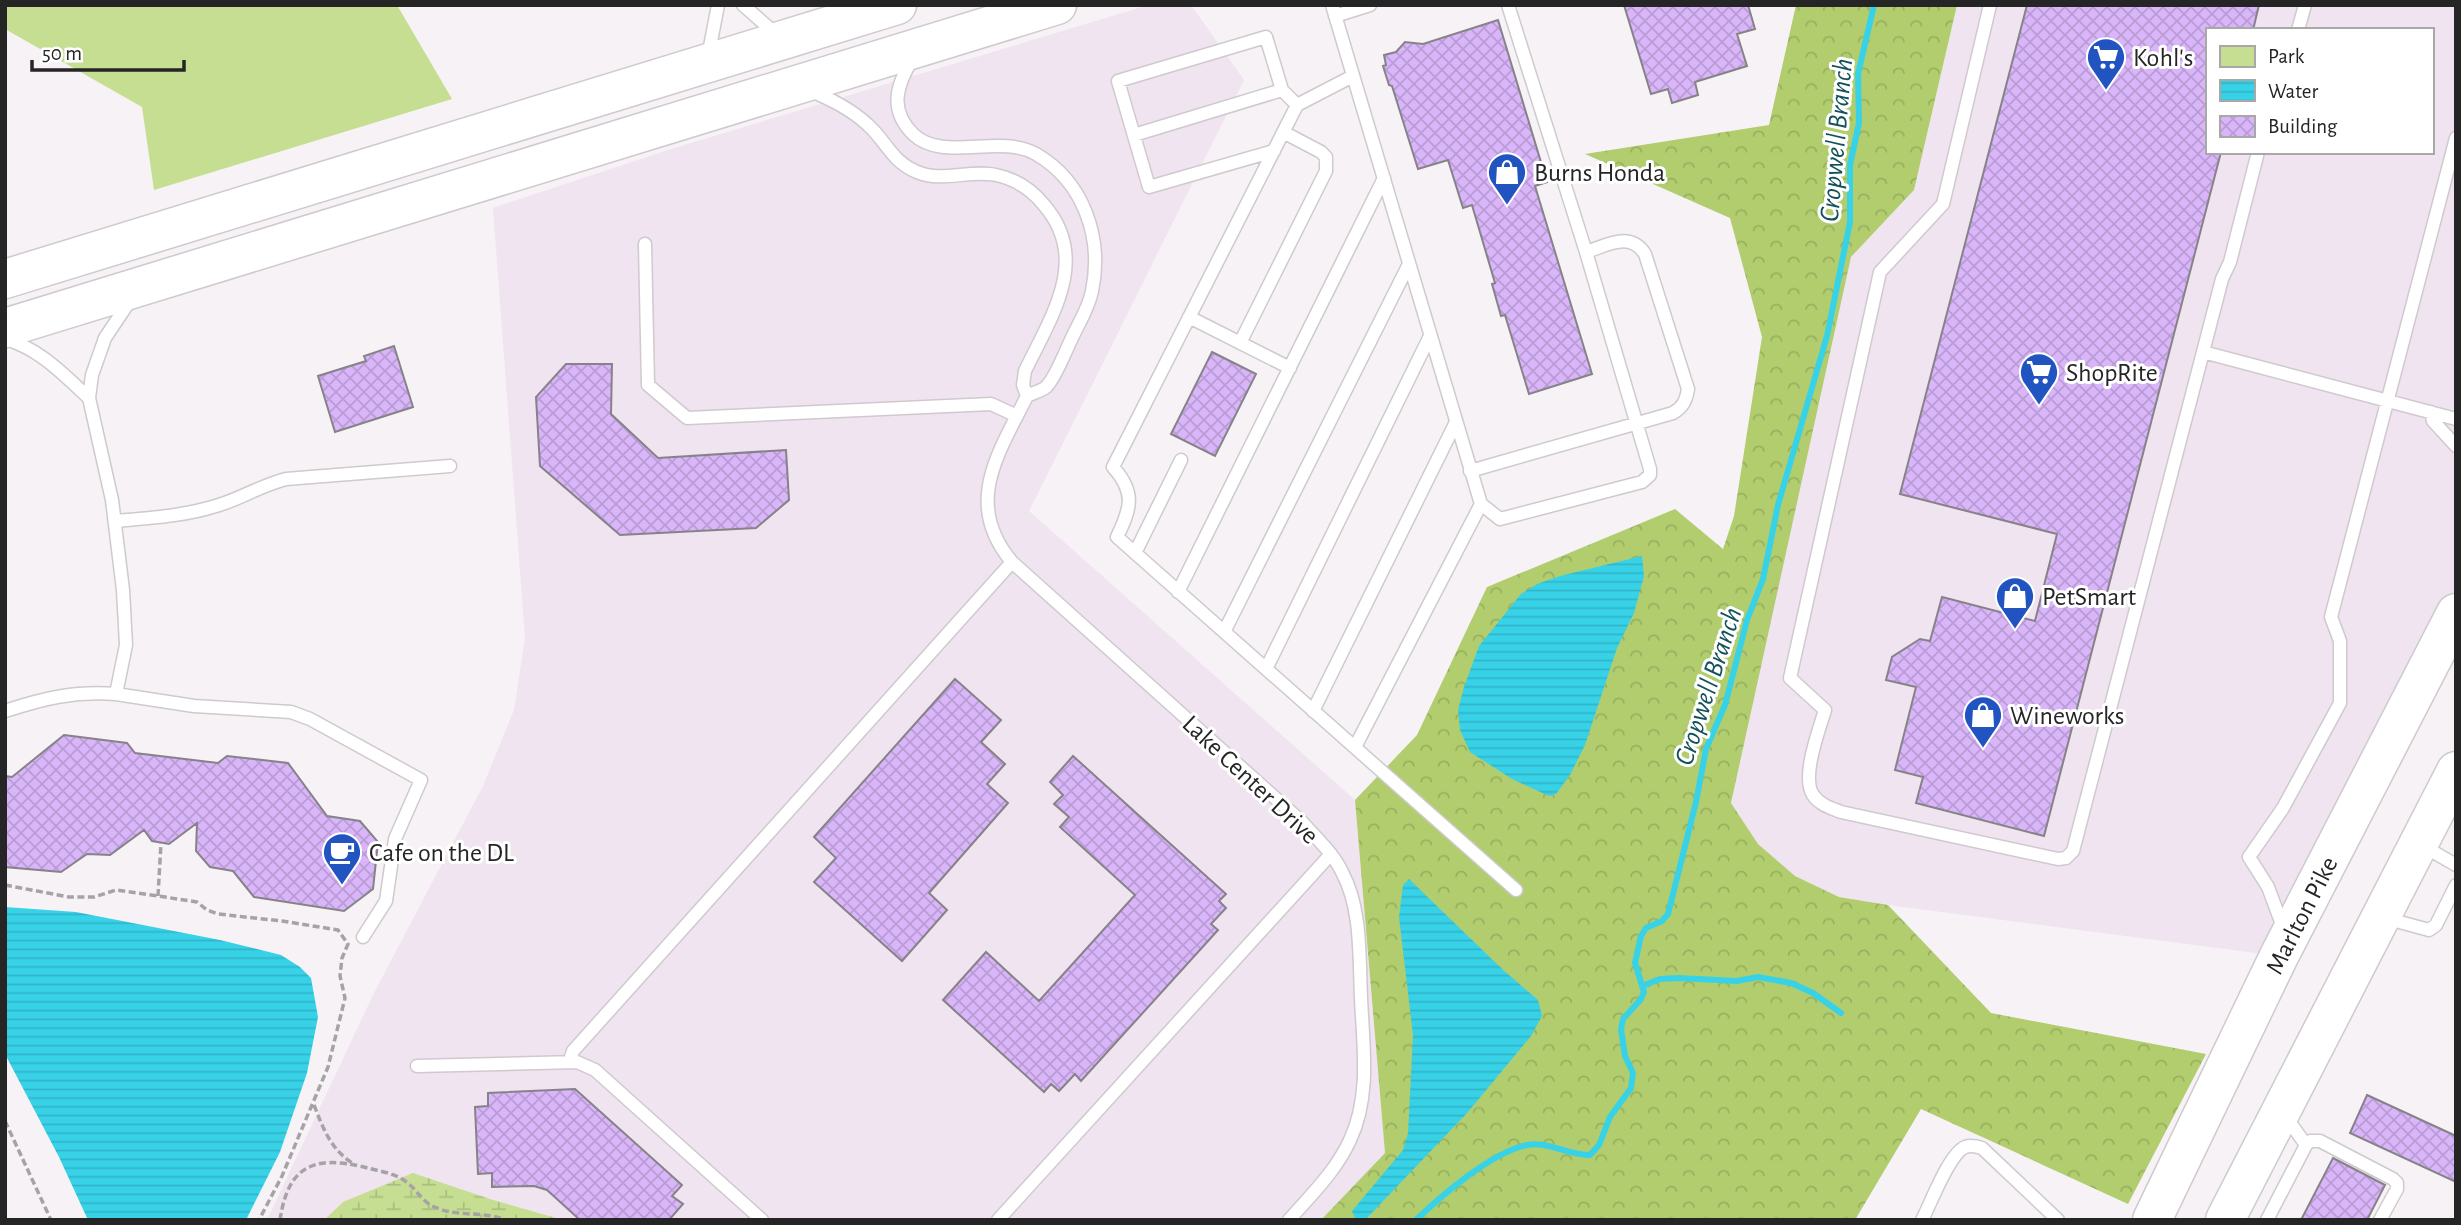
<svg xmlns="http://www.w3.org/2000/svg" width="2461" height="1225" font-family="'Alegreya Sans',sans-serif">
<style>
.built{fill:#efe4ef;fill-rule:evenodd}
.green{fill:#c6de92}
.forest{fill:url(#forest-crowns)}
.wetland{fill:url(#wetland-marsh)}
.water{fill:url(#water-rules)}
.lines{fill:none;stroke-linecap:round;stroke-linejoin:round}
.stream{stroke:#38d2e8;stroke-width:6}
.building{fill:url(#building-cross-hatch);stroke:#868388;stroke-width:2}
.lane-casing{stroke:#cecace;stroke-width:15}
.highway-casing{stroke:#cecace;stroke-width:41}
.path{stroke:#a6a3a6;stroke-width:3.5;stroke-dasharray:7 3.5;stroke-linecap:butt}
.lane{stroke:#fff;stroke-width:12}
.highway{stroke:#fff;stroke-width:38}
.labels{text-anchor:middle;stroke-width:6;stroke-linejoin:round;paint-order:stroke}
.poi-label{font-size:26px;fill:#262526;stroke:#fff;text-anchor:start}
.street-label{font-size:26px;fill:#262526;stroke:#fff}
.water-label{font-size:28px;font-style:italic;fill:#14525b;stroke:#fff}
</style>
<defs>
<pattern id="forest-crowns" width="20" height="18" patternUnits="userSpaceOnUse" patternTransform="scale(1.75)"><rect width="20" height="18" fill="#b1cd6e"/><path d="M2 6a3 3 0 1 1 6 0M12 15a3 3 0 1 1 6 0" fill="none" stroke="#98b05f"/></pattern>
<pattern id="wetland-marsh" width="20" height="14" patternUnits="userSpaceOnUse" patternTransform="scale(1.75)"><rect width="20" height="14" fill="#c6de92"/><path d="M1 5h8M5 5V1M11 12h8M15 12V8" fill="none" stroke="#aabe7e"/></pattern>
<pattern id="water-rules" width="6" height="5" patternUnits="userSpaceOnUse" patternTransform="scale(1.75)"><rect width="6" height="5" fill="#38d2e8"/><path d="M0 2.5h6" fill="none" stroke="#31b4c7"/></pattern>
<pattern id="building-cross-hatch" width="8" height="8" patternUnits="userSpaceOnUse" patternTransform="scale(1.75)"><rect width="8" height="8" fill="#d9b5f9"/><path d="M0 0l8 8M0 8l8-8" fill="none" stroke="#ba9cd5"/></pattern>
</defs>
<rect width="100%" height="100%" fill="#f6f2f6"/>
<path class="built" d="M1149,5H1191L1244,80L1029,511L1355,800L1385,1153L1321,1220H563L490,1199L343,1202L324,1220H267L374,993L483,786L514,710L525,638L493,208L671,149Z
M1957,5H2456V613L2279,956L1888,905L1839,897L1795,876L1758,844L1731,803L1816,405L1851,257L1914,190ZM2207,30H2431V152H2207Z"/>
<path class="green" d="M5,5H397L452,99L154,190L142,107L5,29Z"/>
<path class="forest" d="M1796,5H1957L1914,190L1851,257L1731,803L1758,844L1795,876L1839,897L1888,905L1991,1013L2206,1054L2128,1204L1921,1109L1855,1220H1321L1385,1153L1355,800L1417,735L1487,587L1675,509L1723,549L1734,516L1762,337L1730,218L1585,154L1769,125Z"/>
<path class="wetland" d="M413,1173L490,1199L563,1220H324L343,1202Z"/>
<path class="water" d="M1642,556L1644,576L1634,613L1617,648L1585,745L1570,775L1556,794L1549,796L1512,779L1470,752L1460,730L1458,710L1464,687L1479,646L1521,594L1537,584L1560,576Z
M1409,879L1502,969L1538,1000L1542,1016L1531,1036L1468,1112L1365,1220L1355,1218L1352,1211L1403,1150L1408,1133L1413,1035L1399,917L1403,885Z
M5,907L76,912L220,940L281,955L300,967L311,978L318,1017L307,1073L280,1152L246,1220H88L59,1157L5,1054Z"/>
<g class="lines">
<path class="stream" d="M1642,986L1660,979L1678,978L1737,981L1758,977L1791,983L1813,993L1841,1013
M1416,1220C1442,1195 1492,1152 1527,1145C1549,1141 1569,1156 1590,1155L1599,1145L1610,1117L1631,1088L1633,1073L1625,1056L1621,1029L1623,1019L1641,999L1644,992L1635,963L1641,936L1646,928L1662,921L1668,914L1696,802L1706,749L1725,705L1747,620L1763,579L1778,505L1827,336L1850,222V165L1859,123L1858,74L1874,5"/>
</g>
<path class="building" d="M1624,5H1748L1755,29L1737,34L1747,66L1695,82L1698,95L1672,103L1668,89L1651,94Z
M2027,5H2259L2253,30H2207V152H2221L2044,836L1916,803L1923,777L1895,770L1916,687L1886,680L1892,657L1920,639L1930,641L1942,597L2035,621L2057,534L1900,494Z
M1498,20L1547,182L1535,186L1592,374L1529,394L1505,315L1501,316L1492,284L1495,283L1472,205L1463,208L1448,160L1418,169L1392,86L1389,85L1383,66L1386,65L1384,55L1396,52L1405,42L1423,44Z
M394,346L413,407L335,432L318,376L366,361L364,356Z
M1212,352L1256,374L1215,456L1171,434Z
M566,364H612L611,414L658,458L786,450L789,500L756,528L620,535L540,466L536,397Z
M955,679L1001,720L981,742L1005,764L987,784L1008,803L929,893L947,910L902,961L814,882L836,858L814,837Z
M64,735L127,743L135,753L218,763L227,756L288,763L327,816L360,821L378,842L373,889L344,911L254,897L233,871L210,867L196,851L197,823L169,844L152,841L144,830L110,855L87,854L61,872L5,867V776L12,777Z
M1073,756L1226,894L1219,901L1226,908L1211,924L1218,930L1081,1081L1075,1074L1059,1091L1051,1084L1044,1092L943,1000L986,952L1039,1001L1135,895L1060,827L1069,817L1054,804L1063,795L1050,782Z
M575,1089L682,1185L672,1196L683,1204L669,1220H580L547,1190L534,1186L492,1187V1173L478,1174L475,1107L488,1106V1093Z
M2367,1095L2456,1136V1182L2350,1133Z
M2333,1158L2385,1185L2367,1220H2301Z"/>
<g class="lines">
<g class="lane-casing">
<path id="lane" d="M743,5L777,35
M1332,5L1481,504L1500,519L1642,482L1650,475V469L1586,252L1508,5
M1990,5L1943,204L1880,272L1790,678L1825,710C1819,730 1801,777 1813,795C1820,805 1831,808 1841,812L2058,859L2066,858L2073,851L2222,279L2230,262L2258,152
M1335,16L1370,5
M2298,30L2305,5
M708,57L718,5
M913,58C897,84 888,109 913,134C943,163 999,133 1036,154C1084,182 1103,238 1092,291C1089,308 1078,324 1071,340C1065,352 1056,377 1046,387C1042,391 1032,393 1027,396C998,454 963,504 1012,562L1302,822C1316,838 1333,853 1342,872C1362,909 1359,957 1361,998C1363,1044 1371,1096 1350,1140C1336,1171 1311,1195 1289,1220
M1353,76L1297,105L1113,467C1136,493 1131,508 1117,537L1516,890
M809,90C830,99 851,109 868,125C887,142 891,161 917,172C943,183 969,169 996,175C1015,179 1032,190 1044,205C1091,259 1051,317 1025,371L1023,385L1027,396
M1134,135L1282,90
M1274,151L1149,187L1118,81L1266,37L1282,90L1297,105
M645,244L648,385L687,418L991,404L1017,416
M131,299L105,338L92,375L89,398L112,500L123,590L126,645L116,694L194,706L291,712L310,719L421,780L395,839L386,901L363,937
M1189,317L1290,368
M5,339C39,348 64,375 89,398
M1240,343L1326,171V157L1321,152L1283,132
M2203,352L2456,419
M2431,412L2433,421L2456,446
M1470,471L1673,413C1683,407 1686,401 1688,389L1645,254C1630,231 1608,245 1586,252
M115,521C151,518 185,516 219,505C242,498 262,485 286,479L450,466
M1135,553L1181,460
M1178,592L1384,178
M1224,632L1409,264
M1266,669L1430,336
M5,711C45,698 74,691 116,694
M1313,711L1456,422
M1355,747L1481,504
M2423,846L2456,865
M2385,918L2429,930L2436,925L2456,885
M2284,930L2268,887L2249,857L2283,808L2340,703V641L2331,617L2456,138
M570,1060L573,1051L1012,562
M417,1066L577,1062L595,1070L762,1220
M2306,1145L2310,1141H2320L2393,1179L2397,1183V1189L2380,1220
M998,1220L1331,854
M1922,1220C1931,1203 1949,1154 1965,1147C1971,1145 1976,1146 1982,1148L2058,1220
M2267,1220L2306,1145L2284,1114"/>
</g>
<g class="highway-casing">
<path id="highway" d="M5,279L897,5
M5,328L1057,5
M2152,1220L2279,956L2456,613
M2225,1220L2456,771"/>
</g>
<path class="path" d="M5,885L69,897H94L116,890L158,896L197,902L207,910L218,914L282,921L338,930L348,944L342,958L340,976L345,998L328,1067L282,1176L259,1220
M158,896L161,843
M314,1105C323,1128 330,1148 352,1163
M5,1121L51,1220
M280,1220C288,1166 313,1155 364,1167C377,1171 393,1172 405,1181C417,1189 422,1203 437,1208C459,1217 484,1211 506,1220"/>
<use href="#lane" class="lane"/>
<use href="#highway" class="highway"/>
</g>
<defs>
<g id="supermarket-pin" transform="scale(2.0125)"><path d="M0 17L-7.5 6A9.5 9.5 0 1 1 7.5 6Z" fill="#2254c1" stroke="#fff"/><path d="M-6-5.5h2.5l.6 2H6L4.5 2H-2.5L-4.4-4H-6ZM-1.5 3.2a1.3 1.3 0 1 0 .1 0ZM3 3.2a1.3 1.3 0 1 0 .1 0Z" fill="#fff"/></g>
<g id="shop-pin" transform="scale(2.0125)"><path d="M0 17L-7.5 6A9.5 9.5 0 1 1 7.5 6Z" fill="#2254c1" stroke="#fff"/><path d="M-5-2.5h2.3a2.7 3.5 0 0 1 5.4 0H5L5.5 6h-11ZM-1.5-2.5h3a1.5 2.3 0 0 0-3 0Z" fill="#fff"/></g>
<g id="cafe-pin" transform="scale(2.0125)"><path d="M0 17L-7.5 6A9.5 9.5 0 1 1 7.5 6Z" fill="#2254c1" stroke="#fff"/><path d="M-5.5-4.5H6V0H3Q3 3.5 0 3.5H-2.5Q-5.5 3.5-5.5 0ZM3-3.2v2h1.7v-2ZM-6 4.5H4V6H-6Z" fill="#fff"/></g>
</defs>
<g fill-rule="evenodd">
<use href="#supermarket-pin" x="2106" y="57"/>
<use href="#shop-pin" x="1507" y="172"/>
<use href="#supermarket-pin" x="2039" y="372"/>
<use href="#shop-pin" x="2015" y="596"/>
<use href="#shop-pin" x="1983" y="715"/>
<use href="#cafe-pin" x="342" y="852"/>
</g>
<g class="labels">
<g class="poi-label">
<text x="2133" y="66">Kohl's</text>
<text x="1534" y="181">Burns Honda</text>
<text x="2066" y="381">ShopRite</text>
<text x="2042" y="605">PetSmart</text>
<text x="2010" y="724">Wineworks</text>
<text x="369" y="861">Cafe on the DL</text>
</g>
<g class="street-label">
<text transform="translate(1251 779) rotate(43)" y="9">Lake Center Drive</text>
<text transform="translate(2301 915) rotate(-63)" y="9">Marlton Pike</text>
</g>
<g class="water-label">
<text transform="translate(1835 140) rotate(-85)" y="10">Cropwell Branch</text>
<text transform="translate(1707 686) rotate(-72)" y="10">Cropwell Branch</text>
</g>
</g>
<rect width="2461" height="1225" fill="none" stroke="#262526" stroke-width="14"/>
<rect x="2206" y="28" width="228" height="126" fill="#ffffff" stroke="#a8a8a8" stroke-width="2"/>
<rect x="2220" y="46" width="35" height="21" fill="#c6de92" stroke="#a8a8a8" stroke-width="2"/>
<text x="2268" y="63" font-size="21" fill="#262526">Park</text>
<rect x="2220" y="80" width="35" height="21" fill="url(#water-rules)" stroke="#a8a8a8" stroke-width="2"/>
<text x="2268" y="98" font-size="21" fill="#262526">Water</text>
<rect x="2220" y="116" width="35" height="21" fill="url(#building-cross-hatch)" stroke="#a8a8a8" stroke-width="2"/>
<text x="2268" y="133" font-size="21" fill="#262526">Building</text>
<path d="M32 60v10h152v-10" fill="none" stroke="#262526" stroke-width="3.5"/>
<text x="42" y="60" font-size="21" fill="#262526" stroke="#ffffff" stroke-width="5" paint-order="stroke">50 m</text>
</svg>
